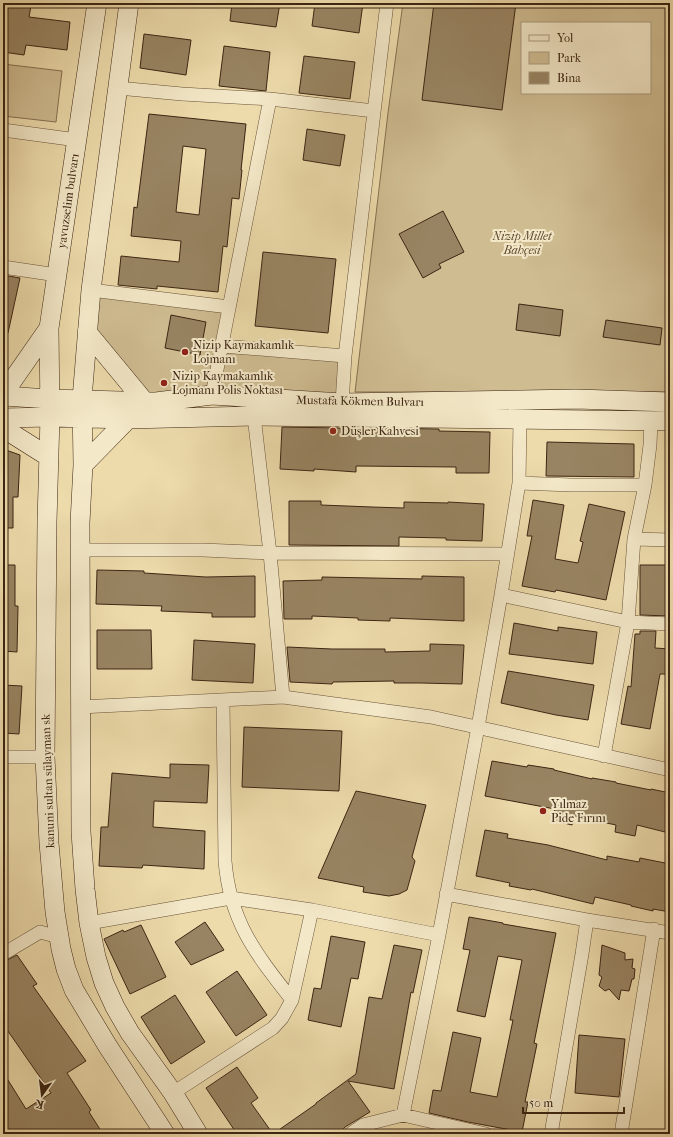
<svg xmlns="http://www.w3.org/2000/svg" width="673" height="1137" font-family="'IM FELL French Canon',serif">
<style>
.green{fill:#cfbc91;stroke:#867052;fill-rule:evenodd}
.building{fill:#988462;stroke:#3c2513;fill-rule:evenodd}
.lines{fill:none;stroke-linecap:round;stroke-linejoin:round}
.minor-casing{stroke:#685239;stroke-width:14}
.secondary-casing{stroke:#3c2513;stroke-width:20}
.minor{stroke:#f3e8c8;stroke-width:13}
.secondary{stroke:#f3e8c8;stroke-width:19}
.poi-dot{fill:#8f2418;stroke:#f3e8c8;stroke-width:1.5}
.labels{text-anchor:middle;stroke-width:4;stroke-linejoin:round;paint-order:stroke}
.street-label{font-size:12px;fill:#3c2513;stroke:#f3e8c8}
.park-label{font-size:12px;font-style:italic;fill:#614b32;stroke:#f3e8c8}
.poi-label{font-size:12px;fill:#3c2513;stroke:#f3e8c8;text-anchor:start}
</style>
<rect width="100%" height="100%" fill="#eddbab"/>
<filter id="stains"><feTurbulence type="fractalNoise" baseFrequency=".005" numOctaves="4"/><feColorMatrix values="0 0 0 0 .2 0 0 0 0 .09 0 0 0 0 .02 0 0 0 .5 -.17"/></filter>
<radialGradient id="worn" r=".72"><stop offset=".6" stop-color="#630" stop-opacity="0"/><stop offset="1" stop-color="#630" stop-opacity=".3"/></radialGradient>
<path class="green" d="M403,3H670V392H355L388,113ZM522,23H650V93H522Z
M3,64L62,71L56,122L3,116Z
M91,290L229,307L222,345L345,356L342,403L156,402L87,332Z"/>
<path class="building" d="M3,3L31,6L29,17L70,22L67,50L26,45L24,55L3,52Z
M232,3H280L276,27L230,21Z
M315,3H363L359,33L312,26Z
M434,3H516L502,110L422,100Z
M144,34L191,40L186,75L140,68Z
M224,46L270,52L266,91L219,86Z
M304,56L355,62L350,99L299,93Z
M149,114L246,124L241,170H242L239,199L232,198L227,247L223,246L218,292L157,286V289L118,285L121,256L179,262L181,241L131,236L134,207L137,208ZM183,146L206,149L199,215L176,212Z
M307,129L345,135L340,166L303,160Z
M443,211L464,252L439,264L441,268L423,278L399,234Z
M263,252L336,259L328,333L255,326Z
M3,275L20,278L8,333H3Z
M519,304L563,310L560,336L516,330Z
M171,315L206,322L200,355L165,348Z
M606,320L662,328L660,345L603,337Z
M282,427L339,428L367,430V428L439,429V431L490,432L489,473H456V467L356,466V472L314,469V471L280,469Z
M547,442L634,444V477L546,476Z
M3,449L20,455L18,497H13V528H3Z
M533,500L564,505L555,559L578,563L583,542L580,541L589,504L625,512L606,600L556,590L555,592L522,586L532,536H527Z
M289,501H321V505L372,507L404,508V502L448,503V502L484,504L482,541L446,540V538L399,537V546L289,545Z
M3,565H15V606H18L17,652L3,651Z
M640,565H670V616L640,615Z
M97,570L144,571V573L206,577L255,576V617H212V613L161,611L162,606L96,604Z
M422,576L464,577V621L390,618V621L358,620V618L312,616V619H284L283,581L322,580V577L422,579Z
M514,623L558,631V627L597,632L593,664L509,654Z
M97,630H151L152,669H97Z
M640,631H656L655,648L670,649V674H660L650,729L621,724L628,686L631,687L635,634H640Z
M194,640L255,644L253,683L192,680Z
M430,644L464,645L462,684L421,683H394V681L333,682L332,684L290,682L287,647L332,649H385V652L430,651Z
M508,671L594,685L588,720L556,715L501,703Z
M3,685L22,686L19,734L3,733Z
M244,727L342,731L339,791L242,787Z
M492,761L527,767L528,765L554,769V770L592,779V778L616,782V783L651,790V789L670,793V812L665,832L637,825L635,836L615,832L616,825L574,816L572,825L552,820L555,809L485,796Z
M170,764L209,765L207,803L154,801L153,827L205,831L204,869L143,865L142,868L99,866L101,827H108L112,773L170,778Z
M356,791L426,805L412,857L415,861L407,890L399,894L389,896L363,892L364,887L318,878Z
M485,830L508,834L507,838L548,845L607,860V856L639,862L640,858L670,864V912L653,909V911L631,906V905L595,897L593,904L532,889L531,890L509,886L510,883L476,876Z
M469,917L503,923V924L556,933L534,1043L537,1044L525,1102H528L522,1132L468,1122L429,1113L433,1090L441,1091L453,1032L481,1038L470,1092L497,1097L513,1020H510L522,960L498,956L485,1017L457,1011L470,950L463,949Z
M205,922L224,950L191,965L175,942Z
M141,925L166,977L130,994L104,939L123,930L124,932Z
M331,936L365,942L358,979L351,978L341,1027L308,1020L314,988L321,989Z
M394,945L422,950L413,993L411,992L394,1089L348,1081L370,1112L345,1127L339,1134H237L206,1088L237,1067L258,1098L251,1103L273,1134L316,1104V1103L356,1074L369,997L382,999Z
M602,945L625,953V960L633,959L632,968L635,969L634,979H632L629,991L621,990L619,1000L609,989L605,991L599,986L602,977L599,975Z
M17,955L37,984L33,986L86,1061L67,1073L91,1110L89,1112L103,1134H3V1072L26,1109L51,1093L3,1024V962Z
M237,971L267,1015L236,1036L206,992Z
M175,995L205,1042L171,1064L141,1017Z
M579,1035L625,1039L619,1097L575,1093Z"/>
<g class="lines">
<g class="minor-casing">
<path id="minor" d="M118,88L182,94L270,99L374,111
M3,130L77,140
M3,267L57,275
M91,290L229,307
M222,346L345,356
M212,395L270,99
M342,403L345,356L387,3
M254,416L270,553L283,697
M519,483L571,485H645
M634,539L670,540
M81,550H203L270,553L507,554
M501,595L628,622L670,624
M80,707L283,697L431,717L670,770
M604,756L628,622L634,539L645,485L650,445L651,421
M3,757H45
M446,894L587,920L670,933
M89,923L231,898L312,910L439,935
M3,954L40,932L59,937
M292,1000L312,910
M173,1093L273,1028L282,1018L292,1000C256,954 230,922 225,861L223,700
M403,1115L486,1134
M350,1134L363,1125L403,1115L439,935L478,727L501,595L519,483L520,419
M551,1134L582,954L587,920
M621,1134L654,929"/>
</g>
<g class="secondary-casing">
<path id="secondary" d="M97,3L49,328L50,417L47,522L45,757L49,843L55,912L61,949L66,969L74,990L107,1045L165,1134
M129,3L91,290L82,399L83,465L80,523L81,832L85,889L89,923L96,957L104,983L115,1007L130,1033L173,1093L198,1134
M87,332L144,401
M3,394L49,328
M3,396L50,399L156,402L212,395L342,403L576,399L670,402
M3,418L50,417L128,419L254,416L670,421
M3,428L49,457
M83,465L128,419"/>
</g>
<use href="#minor" class="minor"/>
<use href="#secondary" class="secondary"/>
</g>
<g class="poi-dot">
<circle cx="185" cy="352" r="4"/>
<circle cx="164" cy="383" r="4"/>
<circle cx="333" cy="431" r="4"/>
<circle cx="543" cy="811" r="4"/>
</g>
<g class="labels">
<g class="street-label">
<text transform="translate(68 201) rotate(-82)" y="4">yavuzselim bulvarı</text>
<text transform="translate(360 401) rotate(1)" y="4">Mustafa Kökmen Bulvarı</text>
<text transform="translate(48 781) rotate(-92)" y="4">kanuni sultan sülayman sk</text>
</g>
<g class="park-label">
<text x="522" y="240">Nizip Millet<tspan x="522" dy="14">Bahçesi</tspan></text>
</g>
<g class="poi-label">
<text x="193" y="349">Nizip Kaymakamlık<tspan x="193" dy="14">Lojmanı</tspan></text>
<text x="172" y="380">Nizip Kaymakamlık<tspan x="172" dy="14">Lojmanı Polis Noktası</tspan></text>
<text x="341" y="435">Düşler Kahvesi</text>
<text x="551" y="808">Yılmaz<tspan x="551" dy="14">Pide Fırını</tspan></text>
</g>
</g>
<rect width="673" height="1137" fill="none" stroke="#eddbab" stroke-width="16"/>
<rect x="4" y="4" width="665" height="1129" fill="none" stroke="#3c2513" stroke-width="2"/>
<rect x="8" y="8" width="657" height="1121" fill="none" stroke="#3c2513"/>
<rect x="521" y="22" width="130" height="72" fill="#f3e8c8" stroke="#aa9a80"/>
<rect x="529" y="35" width="20" height="6" fill="#f3e8c8" stroke="#aa9a80"/>
<text x="557" y="42" font-size="12" fill="#3c2513">Yol</text>
<rect x="529" y="52" width="20" height="12" fill="#cfbc91" stroke="#aa9a80"/>
<text x="557" y="62" font-size="12" fill="#3c2513">Park</text>
<rect x="529" y="72" width="20" height="12" fill="#988462" stroke="#aa9a80"/>
<text x="557" y="82" font-size="12" fill="#3c2513">Bina</text>
<g transform="translate(42 1095) rotate(194)" stroke="#f3e8c8" stroke-width="3" paint-order="stroke">
<path d="M0-3L7 15L0 10L-7 15Z" fill="#3c2513"/>
<text y="-6" font-size="11" font-weight="bold" text-anchor="middle" fill="#3c2513">K</text>
</g>
<path d="M523 1107v6h101v-6" fill="none" stroke="#3c2513" stroke-width="2"/>
<text x="529" y="1107" font-size="12" fill="#3c2513" stroke="#f3e8c8" stroke-width="3" paint-order="stroke">50 m</text>
<rect width="100%" height="100%" filter="url(#stains)"/>
<rect width="100%" height="100%" fill="url(#worn)"/>
</svg>
